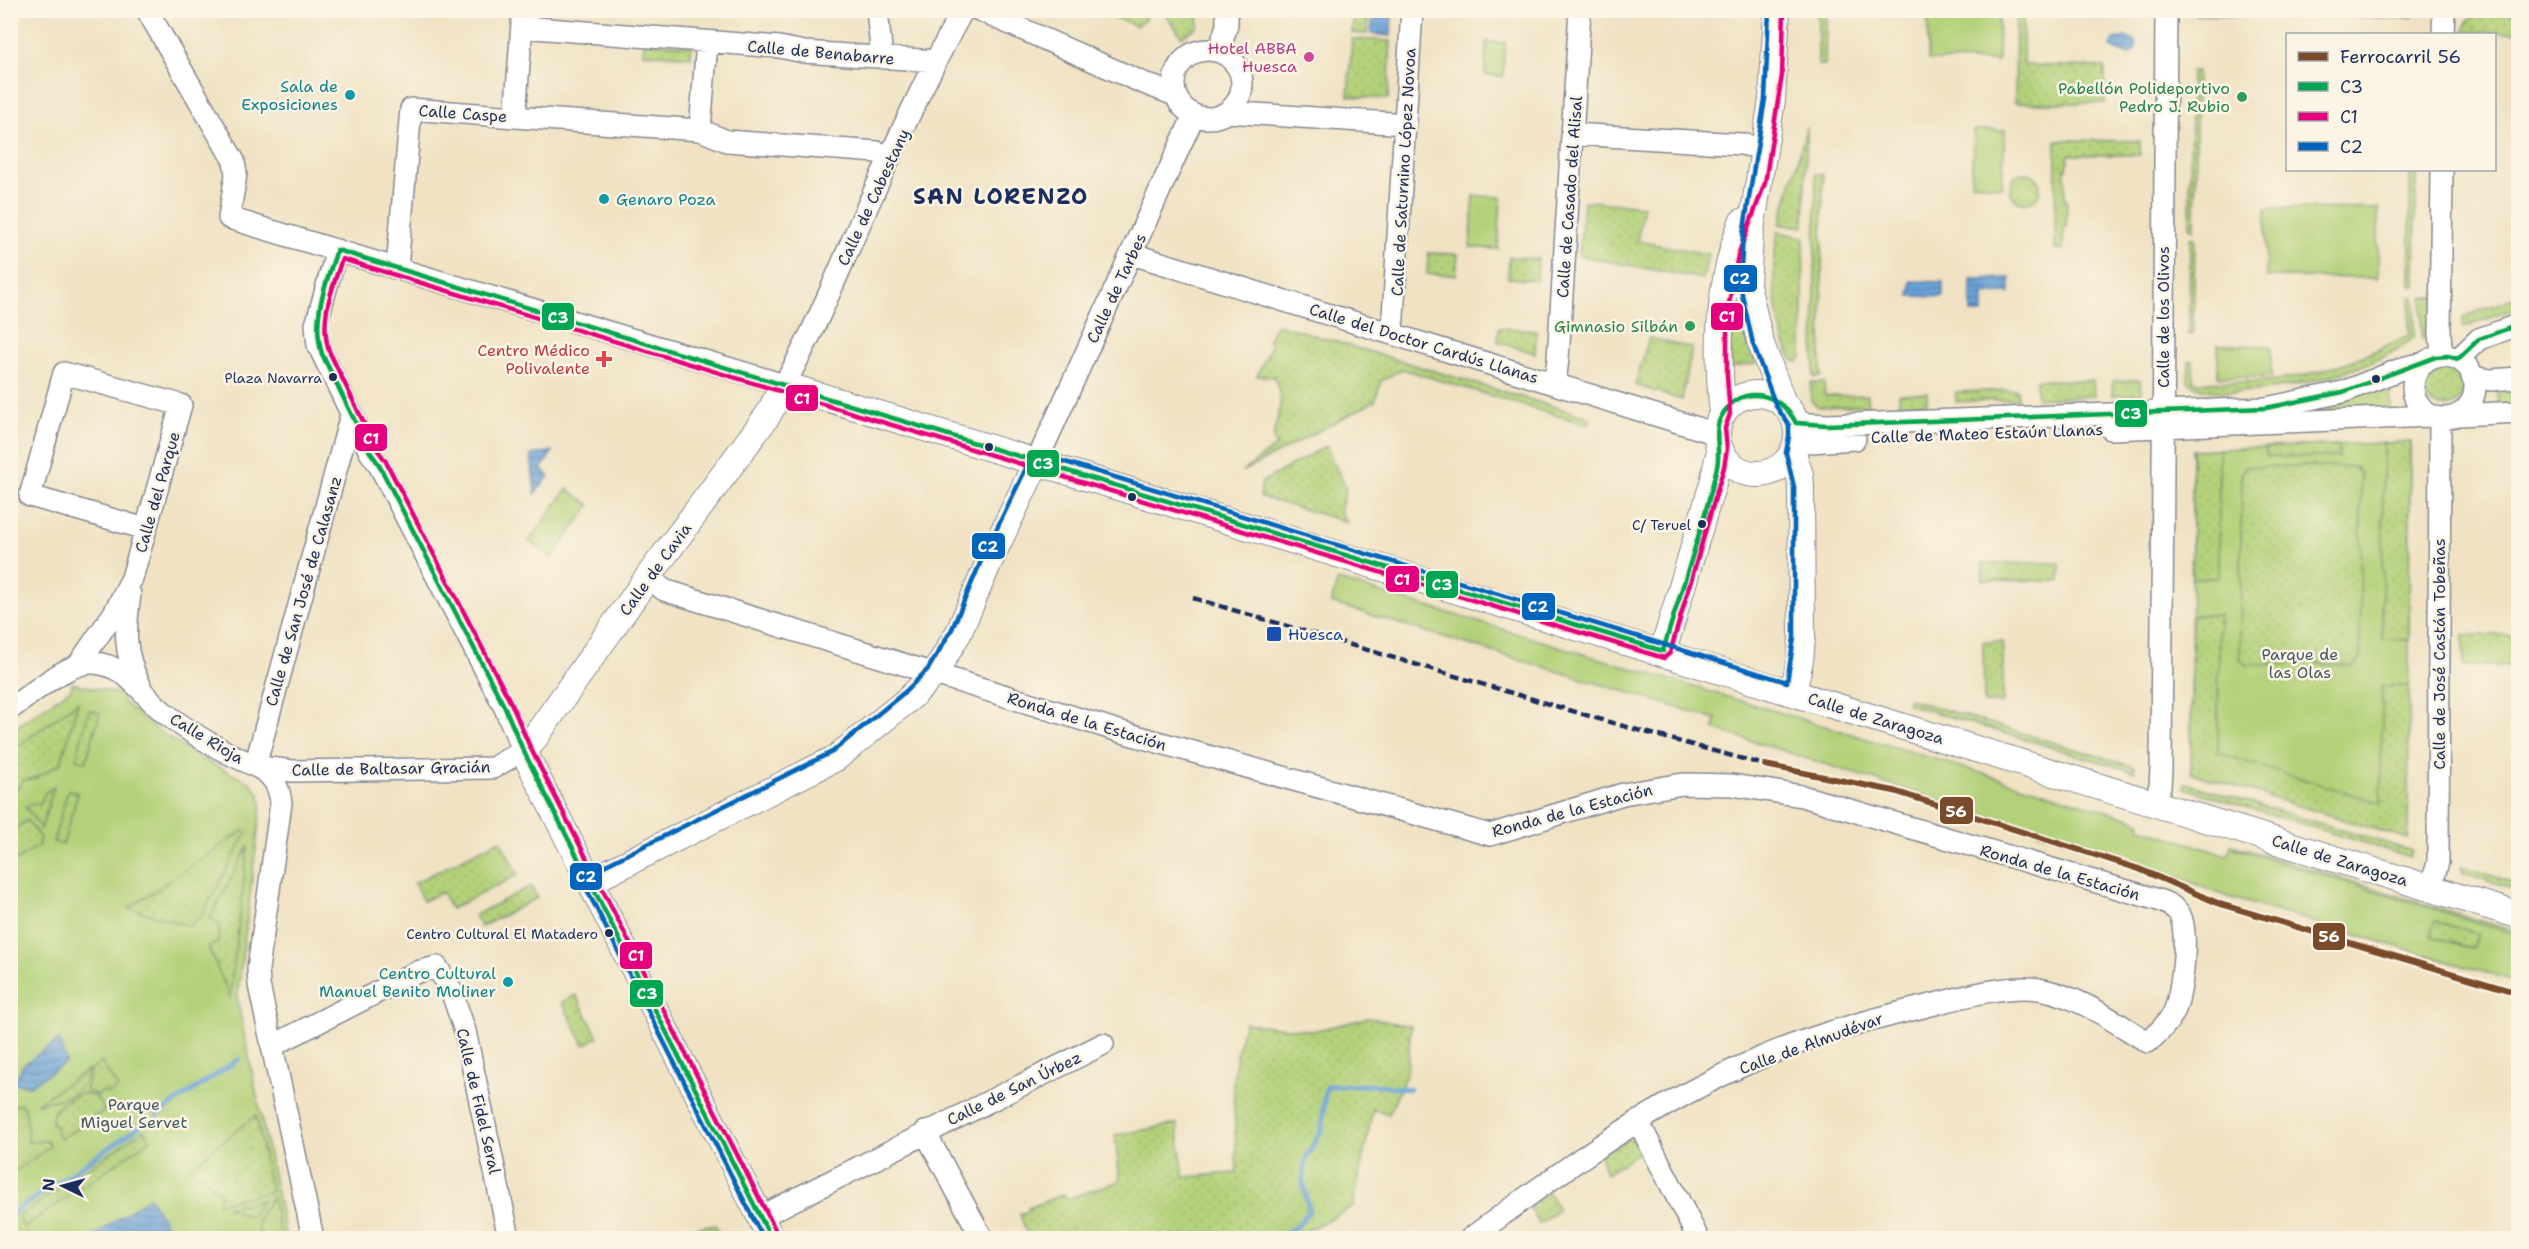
<svg xmlns="http://www.w3.org/2000/svg" width="2529" height="1249" font-family="'Shantell Sans',sans-serif">
<style>
.green{fill:#b3d179;stroke:#67806c;stroke-width:1.5}
.garden{fill:url(#garden-dots);stroke:#67806c;stroke-width:1.5}
.water{fill:url(#water-rules);stroke:#42689a;stroke-width:1.5}
.lines{fill:none;stroke-linecap:round;stroke-linejoin:round}
.stream{stroke:#68a2d7;stroke-width:5}
.minor-casing{stroke:#868890;stroke-width:24}
.major-casing{stroke:#868890;stroke-width:28}
.minor{stroke:#fff;stroke-width:21}
.major{stroke:#fff;stroke-width:26}
.rail{stroke:#1b2f5e;stroke-width:4.5;stroke-dasharray:9 4.5;stroke-linecap:butt}
.bus-1-casing{stroke:#fcf5e5;stroke-width:9}
.bus-2-casing{stroke:#fcf5e5;stroke-width:9}
.bus-3-casing{stroke:#fcf5e5;stroke-width:9}
.bus-1{stroke:#00a651;stroke-width:4.5}
.bus-2{stroke:#e5007d;stroke-width:4.5}
.bus-3{stroke:#0065bd;stroke-width:4.5}
.rail-1-casing{stroke:#fcf5e5;stroke-width:10}
.rail-1{stroke:#7a4b2a;stroke-width:6}
.hotel-dot{fill:#d1479c;stroke:#fcf5e5;stroke-width:2}
.culture-dot{fill:#0f9aa8;stroke:#fcf5e5;stroke-width:2}
.leisure-dot{fill:#2e9e5b;stroke:#fcf5e5;stroke-width:2}
.health-dot{fill:#e0444e;stroke:#fcf5e5;stroke-width:2}
.bus-dot{fill:#1b2f5e;stroke:#fcf5e5;stroke-width:2}
.transit-dot{fill:#1a4fb4;stroke:#fcf5e5;stroke-width:2}
.labels{text-anchor:middle;stroke-width:5;stroke-linejoin:round;paint-order:stroke}
.bus-label{font-size:14px;fill:#1b2f5e;stroke:#fcf5e5;text-anchor:end}
.hotel-label{font-size:16px;fill:#b23c85;stroke:#fcf5e5;text-anchor:end}
.street-label{font-size:16px;fill:#1b2f5e;stroke:#fcf5e5}
.culture-label{font-size:16px;fill:#0d838f;stroke:#fcf5e5;text-anchor:end}
.leisure-label{font-size:16px;fill:#27864d;stroke:#fcf5e5;text-anchor:end}
.health-label{font-size:16px;fill:#be3a42;stroke:#fcf5e5;text-anchor:end}
.transit-label{font-size:16px;fill:#164399;stroke:#fcf5e5;text-anchor:start}
.park-label{font-size:16px;fill:#415865;stroke:#fcf5e5}
.district-label{font-size:22px;font-weight:bold;letter-spacing:1.5px;fill:#1b2f5e;stroke:#fcf5e5}
.line-badge{stroke:#fcf5e5;stroke-width:2}
.badge-label{font-size:16px;text-anchor:middle;font-weight:bold;fill:#fff}
</style>
<defs>
<pattern id="garden-dots" width="8" height="8" patternUnits="userSpaceOnUse" patternTransform="scale(1.5)"><rect width="8" height="8" fill="#b3d179"/><path d="M2 2h.1M6 6h.1" fill="none" stroke="#99b46b" stroke-width="1.8" stroke-linecap="round"/></pattern>
<pattern id="water-rules" width="6" height="5" patternUnits="userSpaceOnUse" patternTransform="scale(1.5)"><rect width="6" height="5" fill="#68a2d7"/><path d="M0 2.5h6" fill="none" stroke="#5584b2"/></pattern>
</defs>
<rect width="100%" height="100%" fill="#fcf5e5"/>
<filter id="ink" filterUnits="userSpaceOnUse"><feTurbulence type="fractalNoise" baseFrequency=".0167" numOctaves="2"/><feDisplacementMap in="SourceGraphic" scale="12" xChannelSelector="R" yChannelSelector="G"/><feConvolveMatrix kernelMatrix="1 2 1 2 8 2 1 2 1" color-interpolation-filters="sRGB"/></filter>
<filter id="wash" filterUnits="userSpaceOnUse"><feTurbulence type="fractalNoise" baseFrequency=".008" numOctaves="4" result="noise"/><feDisplacementMap in="SourceGraphic" scale="24" xChannelSelector="R" yChannelSelector="G"/><feGaussianBlur stdDeviation="1.35" result="paint"/><feColorMatrix in="noise" values="0 0 0 0 0 0 0 0 0 0 0 0 0 0 0 0 0 1.4 0 .05"/><feComposite in="paint" operator="in"/></filter>
<g filter="url(#wash)">
<rect width="100%" height="100%" fill="#f0e2c3"/>
<path class="green" d="M1928,11H1999L1998,61L1928,60Z
M2196,11L2412,10V18L2196,15Z
M1486,42L1505,43L1503,76L1485,75Z
M1974,130H2005L2002,187L1971,183Z
M1474,196L1501,197L1498,249L1470,247Z
M2266,208L2378,209V278L2266,277Z
M2218,345L2271,346V377H2218Z
M2410,442L2408,839L2191,773L2192,450Z
M567,489L590,505L552,558L529,541Z
M1338,580L2134,819L2141,822L2140,828L2223,854L2228,855L2231,845L2518,932V982L2228,897L2163,871L1714,729L1716,719L1331,603Z
M72,683L120,694L123,702L146,722L196,756L251,783L260,796L261,807L237,999L286,1238H11L10,731L71,689Z"/>
<path class="garden" d="M1100,11H1139L1146,19L1136,26Z
M1163,11H1199L1198,26L1182,37Z
M1354,11H1368L1367,34L1352,33Z
M1818,11H1826L1825,65H1818Z
M2016,11H2023V65L2105,67V103H2015Z
M2479,14L2518,15V32H2464L2468,20Z
M1352,39L1391,41L1388,99L1348,96Z
M644,42L692,46L691,57L643,53Z
M2191,71H2197L2195,229H2190Z
M1807,127L1804,227L1780,224Z
M2056,140L2140,141V155H2068L2067,169H2065V200H2067L2066,227L2064,228L2063,249H2055Z
M2410,170H2416L2415,286H2410Z
M2010 188a15 15 0 1 1 30 0a15 15 0 1 1-30 0Z
M1816,174H1823L1821,377H1814Z
M1584,201L1644,206L1637,241L1708,254L1703,279L1579,256Z
M1778,232L1804,237L1802,357L1798,362L1794,361L1790,356C1773,314 1770,276 1778,232Z
M2190,237H2195L2193,335H2189Z
M1428,253L1458,254L1456,275L1427,274Z
M1509,257L1538,259L1537,280L1508,278Z
M1736,290L1743,326L1756,364L1730,367V339Z
M2518,296V307L2463,328V317Z
M2410,297H2415L2414,336C2385,371 2225,411 2188,382L2189,361H2193L2194,382C2221,382 2250,383 2278,380C2324,374 2368,355 2409,335Z
M2422,297H2436L2431,324L2422,339Z
M1277,324L1591,418L1588,425L1402,369L1381,381L1375,401L1242,472L1277,445L1273,439L1281,401L1275,377L1257,376L1272,343L1268,341Z
M1499,328L1536,330L1535,353L1498,342Z
M1649,338L1692,348L1682,400L1635,385Z
M2424 387a20 20 0 1 1 40 0a20 20 0 1 1-40 0Z
M2036,380L2093,381L2094,396L2037,399Z
M2140,380L2141,395H2113L2112,381Z
M2390,380L2391,414L2266,413Z
M1811,383H1824L1825,396L1867,395L1868,405L1818,407L1811,400Z
M2518,384V406L2498,407L2497,385Z
M2017,390L2018,399L1956,402V392Z
M1927,393V403L1899,404V394Z
M2410,442L2409,640L2382,639L2383,443Z
M2339,445V457H2266V447Z
M1326,446L1346,488L1340,512L1347,522L1260,497L1262,482Z
M2219,449V578H2192V450Z
M2306,466L2356,467L2361,474L2360,659L2354,666L2316,664L2301,657L2286,664L2246,665L2240,659L2242,471L2246,467Z
M1983,563H2060V581L1983,580Z
M2192,615H2219L2218,753L2381,803L2382,686H2409L2408,839L2191,773Z
M2464,635H2518V666H2464Z
M1983,642H2003V703H1984Z
M1909,699L2135,767L2134,772L1907,704Z
M78,702L61,763L36,778L24,780L15,791L11,785V751Z
M89,710L100,713L86,762L76,759Z
M2185,783L2412,851L2410,857L2184,788Z
M54,787L41,829L25,806L40,803L46,792Z
M68,790L78,793L63,844L53,842Z
M27,820L40,838L38,846L11,864V832Z
M244,830L247,832L202,915L190,926L129,908Z
M500,840L518,875L451,909L442,892L423,901L414,883Z
M248,846L230,997L208,946L217,944L220,925L210,918Z
M2235,846L2518,932V935L2234,848Z
M2461,866L2518,884V890L2463,873Z
M531,886L537,898L481,927L475,915Z
M2436,921L2478,934L2473,949L2431,936Z
M576,995L598,1037L584,1045L562,1002Z
M1368,1018L1411,1026L1407,1072L1389,1114L1373,1109L1353,1207L1292,1238H1028L1020,1214L1029,1211L1028,1208L1064,1194L1066,1199L1120,1181L1115,1135L1177,1124L1184,1177L1237,1173L1233,1082L1237,1052L1245,1023L1313,1031Z
M101,1062L118,1087L110,1093L101,1092L98,1095L85,1090L91,1070Z
M88,1070C84,1085 76,1096 59,1099C51,1101 49,1099 41,1104L37,1103Z
M81,1093L95,1096L105,1110L61,1139L56,1132L57,1127L52,1125C50,1105 66,1101 81,1093Z
M20,1104L26,1111L28,1142L47,1141L50,1146L11,1174V1107Z
M256,1115L271,1192L218,1203L221,1194L203,1176L193,1172L191,1167Z
M144,1130L150,1140L73,1193L67,1183Z
M1627,1139L1638,1141L1645,1148L1606,1174L1600,1154Z
M62,1187L69,1196L24,1227L18,1217Z
M1549,1192L1558,1210L1539,1224L1529,1207Z
M272,1197L281,1238H260L257,1220Z
M263,1200L250,1217L226,1207Z
M710,1225H715L718,1229V1234L714,1237L672,1238L676,1232Z"/>
<path class="water" d="M1373,11H1392L1391,36L1371,34Z
M2125,37L2133,39L2137,45L2135,51L2129,55L2111,47L2114,39Z
M2010,278V293L1983,294V313H1971V279Z
M1911,281L1943,282V297L1910,296Z
M553,451L541,469L549,476L535,494L531,455Z
M60,1039L62,1050L67,1062L30,1086L13,1083L24,1064Z
M150,1197L166,1225L165,1238H90Z"/>
<g class="lines">
<path class="stream" d="M157,1115L239,1059
M10,1215L139,1127
M1279,1238L1298,1225L1309,1211L1303,1182L1304,1170L1306,1158L1322,1129L1325,1092L1328,1086L1374,1085L1409,1089"/>
</g>
</g>
<g filter="url(#ink)">
<g class="lines">
<g class="minor-casing">
<path id="minor" d="M147,10L234,161L236,174L229,218L784,385C810,339 831,290 852,241C887,163 921,85 963,10
M523,10L515,117L700,130L727,141L877,152L890,157
M877,10L882,58
M979,10L1141,82L1175,95
M522,27L779,47L804,52L936,61
M2443,34L2444,10
M1174 84a34 34 0 1 1 68 0a34 34 0 1 1-68 0Z
M1219,51L1227,25V10
M1227,112L1406,124
M700,130L707,42
M1573,134L1741,144L1764,149
M1132,254L1717,434
M397,268L411,109L515,117
M1392,333L1412,10
M2442,355L2440,334L2442,170
M2413 387a31 31 0 1 1 62 0a31 31 0 1 1-62 0Z
M2458,359L2479,339L2518,325
M2472,377L2491,380L2518,378
M1555,383L1558,359L1580,10
M2459,415L2518,412
M1796,423L1827,425L2266,408L2343,392L2406,367L2425,363
M2111,429L2431,416
M1796,443L1855,439
M1037,461L1194,115
M648,577L664,590L1122,732L1490,835L1623,794L1683,784L1732,785L1802,796L2155,899C2164,902 2173,905 2179,913C2190,931 2182,996 2173,1014C2166,1026 2157,1034 2148,1042C2113,1021 2079,996 2039,989C2006,984 1959,998 1927,1006C1870,1020 1813,1035 1758,1059C1654,1103 1562,1170 1471,1238
M130,594C125,630 123,652 140,685
M78,665L114,613L132,578L181,405L64,373L30,496L146,529
M10,709C32,694 67,662 93,663C127,664 142,696 166,714C187,730 209,744 232,755C244,761 259,766 269,775C277,783 280,792 281,803L258,969L259,985L313,1238
M255,766L292,771L493,768L523,750L505,708L378,463L370,452L318,345L316,325L337,250
M255,766L351,415
M2154,803L2160,786L2161,769L2166,10
M2431,888L2438,862L2440,419
M272,1046L417,972L437,967L451,990L465,1031L509,1238
M1638,1121L1698,1238
M925,1132L982,1238
M760,1217L1103,1044"/>
</g>
<g class="major-casing">
<path id="major" d="M1777,10L1772,100L1750,236L1747,285L1760,341L1783,403
M1717 434a40 40 0 1 1 80 0a40 40 0 1 1-80 0Z
M1723,414C1716,348 1718,285 1742,222
M1793,453L1800,475L1801,487L1802,638L1800,660L1793,692
M1663,651L1713,483L1720,449
M591,881L836,758L911,697L934,674L959,632L988,564L1037,461
M771,1238L523,750L531,743L648,577L768,415L784,385C1364,558 1940,739 2518,915"/>
</g>
<use href="#minor" class="minor"/>
<use href="#major" class="major"/>
<path class="rail" d="M1193,598L1616,724L1765,765"/>
<g class="bus-1-casing">
<path id="bus-1" d="M337,250L1663,651
M337,250C326,284 311,318 322,354L370,452L378,463L505,708L523,750L771,1238
M2458,359L2479,339L2518,325
M1796,423L1827,425L2266,408L2343,392L2436,357L2448,356L2458,359
M1663,651C1681,589 1703,529 1717,467C1721,451 1713,431 1721,417C1740,382 1780,392 1796,423"/>
</g>
<g class="bus-2-casing">
<path id="bus-2" d="M778,1235L530,747L512,705L385,460L376,448L329,351C319,319 332,290 342,259L1664,658L1670,653L1724,467L1727,449L1725,428L1730,414L1727,376V314L1738,255L1765,183L1782,75L1784,10"/>
</g>
<g class="bus-3-casing">
<path id="bus-3" d="M763,1238L584,884V879L588,874L832,752L906,691L928,669L952,629L981,561L1033,454H1039L1787,682L1794,638V487L1786,453L1789,436V425L1776,406L1753,344L1740,285L1743,235L1765,99L1769,10"/>
</g>
<use href="#bus-1" class="bus-1"/>
<use href="#bus-2" class="bus-2"/>
<use href="#bus-3" class="bus-3"/>
<g class="rail-1-casing">
<path id="rail-1" d="M1765,765L1894,791L2139,869L2220,904L2518,993"/>
</g>
<use href="#rail-1" class="rail-1"/>
</g>
</g>
<circle class="hotel-dot" cx="1309" cy="57" r="6"/>
<g class="culture-dot">
<circle cx="350" cy="95" r="6"/>
<circle cx="604" cy="199" r="6"/>
<circle cx="508" cy="982" r="6"/>
</g>
<g class="leisure-dot">
<circle cx="2242" cy="97" r="6"/>
<circle cx="1690" cy="326" r="6"/>
</g>
<path class="health-dot" d="M601 350h6v6h6v6h-6v6h-6v-6h-6v-6h6z"/>
<g class="bus-dot">
<circle cx="333" cy="377" r="5"/>
<circle cx="2376" cy="379" r="5"/>
<circle cx="989" cy="447" r="5"/>
<circle cx="1132" cy="497" r="5"/>
<circle cx="1702" cy="524" r="5"/>
<circle cx="609" cy="933" r="5"/>
</g>
<rect class="transit-dot" x="1266" y="626" width="16" height="16" rx="3"/>
<g class="labels">
<g class="bus-label">
<text x="322" y="383">Plaza Navarra</text>
<text x="1691" y="530">C/ Teruel</text>
<text x="598" y="939">Centro Cultural El Matadero</text>
</g>
<g class="hotel-label">
<text x="1297" y="54">Hotel ABBA<tspan x="1297" dy="18">Huesca</tspan></text>
</g>
<g class="street-label">
<text transform="translate(821 52) rotate(5)" y="6">Calle de Benabarre</text>
<text transform="translate(463 113) rotate(4)" y="6">Calle Caspe</text>
<text transform="translate(1403 172) rotate(-87)" y="6">Calle de Saturnino López Novoa</text>
<text transform="translate(873 197) rotate(-65)" y="6">Calle de Cabestany</text>
<text transform="translate(1569 197) rotate(-86)" y="6">Calle de Casado del Alisal</text>
<text transform="translate(1116 288) rotate(-65)" y="6">Calle de Tarbes</text>
<text transform="translate(2163 317) rotate(-90)" y="6">Calle de los Olivos</text>
<text transform="translate(1424 343) rotate(17)" y="6">Calle del Doctor Cardús Llanas</text>
<text transform="translate(1987 433) rotate(-2)" y="6">Calle de Mateo Estaún Llanas</text>
<text transform="translate(157 492) rotate(-74)" y="6">Calle del Parque</text>
<text transform="translate(655 569) rotate(-54)" y="6">Calle de Cavia</text>
<text transform="translate(303 591) rotate(-74)" y="6">Calle de San José de Calasanz</text>
<text transform="translate(2439 654) rotate(-90)" y="6">Calle de José Castán Tobeñas</text>
<text transform="translate(1876 718) rotate(17)" y="6">Calle de Zaragoza</text>
<text transform="translate(1087 721) rotate(17)" y="6">Ronda de la Estación</text>
<text transform="translate(207 738) rotate(31)" y="6">Calle Rioja</text>
<text transform="translate(391 768) rotate(-1)" y="6">Calle de Baltasar Gracián</text>
<text transform="translate(1572 810) rotate(-15)" y="6">Ronda de la Estación</text>
<text transform="translate(2340 860) rotate(17)" y="6">Calle de Zaragoza</text>
<text transform="translate(2060 872) rotate(16)" y="6">Ronda de la Estación</text>
<text transform="translate(1811 1043) rotate(-20)" y="6">Calle de Almudévar</text>
<text transform="translate(1014 1088) rotate(-26)" y="6">Calle de San Úrbez</text>
<text transform="translate(479 1101) rotate(77)" y="6">Calle de Fidel Seral</text>
</g>
<g class="culture-label">
<text x="338" y="92">Sala de<tspan x="338" dy="18">Exposiciones</tspan></text>
<text x="616" y="205" text-anchor="start">Genaro Poza</text>
<text x="496" y="979">Centro Cultural<tspan x="496" dy="18">Manuel Benito Moliner</tspan></text>
</g>
<g class="leisure-label">
<text x="2230" y="94">Pabellón Polideportivo<tspan x="2230" dy="18">Pedro J. Rubio</tspan></text>
<text x="1678" y="332">Gimnasio Silbán</text>
</g>
<g class="health-label">
<text x="590" y="356">Centro Médico<tspan x="590" dy="18">Polivalente</tspan></text>
</g>
<g class="transit-label">
<text x="1288" y="640">Huesca</text>
</g>
<g class="park-label">
<text x="2300" y="660">Parque de<tspan x="2300" dy="18">las Olas</tspan></text>
<text x="134" y="1110">Parque<tspan x="134" dy="18">Miguel Servet</tspan></text>
</g>
<g class="district-label">
<text x="1001" y="204">SAN LORENZO</text>
</g>
</g>
<g class="line-badge">
<rect x="1723" y="264" width="35" height="29" rx="6" fill="#0065bd"/>
<rect x="1710" y="302" width="34" height="29" rx="6" fill="#e5007d"/>
<rect x="541" y="302" width="34" height="29" rx="6" fill="#00a651"/>
<rect x="785" y="384" width="34" height="28" rx="6" fill="#e5007d"/>
<rect x="2114" y="399" width="34" height="29" rx="6" fill="#00a651"/>
<rect x="354" y="423" width="34" height="29" rx="6" fill="#e5007d"/>
<rect x="1026" y="449" width="34" height="29" rx="6" fill="#00a651"/>
<rect x="971" y="532" width="35" height="28" rx="6" fill="#0065bd"/>
<rect x="1385" y="565" width="35" height="28" rx="6" fill="#e5007d"/>
<rect x="1425" y="570" width="34" height="29" rx="6" fill="#00a651"/>
<rect x="1521" y="592" width="35" height="29" rx="6" fill="#0065bd"/>
<rect x="1939" y="796" width="35" height="29" rx="6" fill="#7a4b2a"/>
<rect x="569" y="862" width="34" height="29" rx="6" fill="#0065bd"/>
<rect x="2312" y="922" width="34" height="29" rx="6" fill="#7a4b2a"/>
<rect x="619" y="941" width="34" height="29" rx="6" fill="#e5007d"/>
<rect x="629" y="979" width="35" height="29" rx="6" fill="#00a651"/>
</g>
<g class="badge-label">
<text x="1740" y="284">C2</text>
<text x="1727" y="322">C1</text>
<text x="558" y="323">C3</text>
<text x="802" y="404">C1</text>
<text x="2131" y="419">C3</text>
<text x="371" y="444">C1</text>
<text x="1043" y="469">C3</text>
<text x="988" y="552">C2</text>
<text x="1402" y="585">C1</text>
<text x="1442" y="590">C3</text>
<text x="1538" y="612">C2</text>
<text x="1956" y="817">56</text>
<text x="586" y="882">C2</text>
<text x="2329" y="942">56</text>
<text x="636" y="961">C1</text>
<text x="647" y="999">C3</text>
</g>
<rect width="2529" height="1249" fill="none" stroke="#fcf5e5" stroke-width="36"/>
<rect x="2286" y="33" width="210" height="138" fill="#fcf5e5" stroke="#a2a6af" stroke-width="1.5"/>
<rect x="2298" y="52" width="30" height="9" fill="#7a4b2a" stroke="#a2a6af" stroke-width="1.5"/>
<text x="2340" y="63" font-size="18" fill="#1b2f5e">Ferrocarril 56</text>
<rect x="2298" y="82" width="30" height="9" fill="#00a651" stroke="#a2a6af" stroke-width="1.5"/>
<text x="2340" y="93" font-size="18" fill="#1b2f5e">C3</text>
<rect x="2298" y="112" width="30" height="9" fill="#e5007d" stroke="#a2a6af" stroke-width="1.5"/>
<text x="2340" y="123" font-size="18" fill="#1b2f5e">C1</text>
<rect x="2298" y="142" width="30" height="9" fill="#0065bd" stroke="#a2a6af" stroke-width="1.5"/>
<text x="2340" y="153" font-size="18" fill="#1b2f5e">C2</text>
<g transform="translate(63 1186) rotate(275)" stroke="#fcf5e5" stroke-width="4.5" paint-order="stroke">
<path d="M0-4.5L10 22L0 15L-10 22Z" fill="#1b2f5e"/>
<text y="-9" font-size="16" font-weight="bold" text-anchor="middle" fill="#1b2f5e">N</text>
</g>
</svg>
